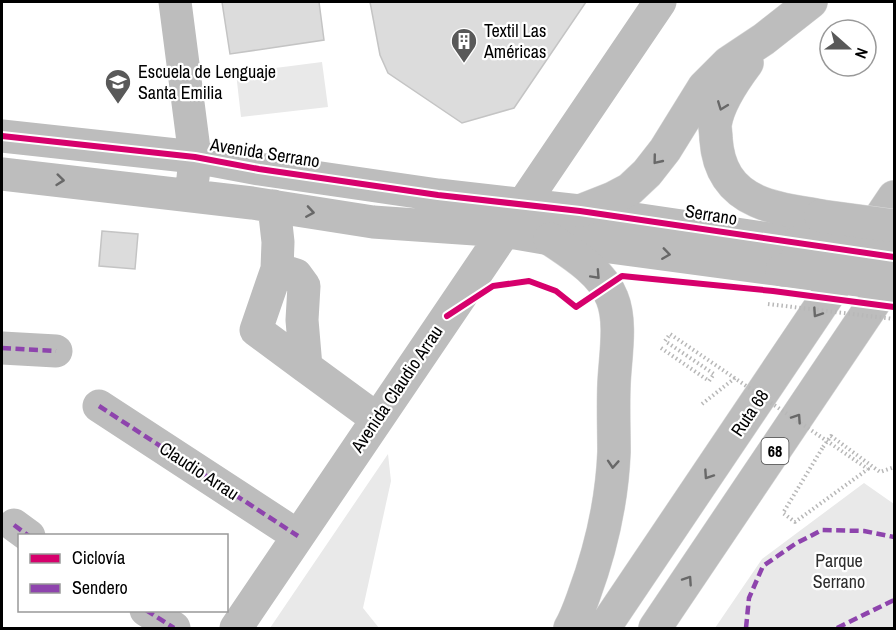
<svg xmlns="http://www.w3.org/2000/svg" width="896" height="630" font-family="'Archivo Narrow',sans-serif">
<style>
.green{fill:#e9e9e9}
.building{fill:#dcdcdc;stroke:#c4c4c4;stroke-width:1.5}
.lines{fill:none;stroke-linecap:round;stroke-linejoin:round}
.highway-casing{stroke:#dbdbdb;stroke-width:34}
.path{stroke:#b8b8b8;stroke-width:4;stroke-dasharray:1.5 3;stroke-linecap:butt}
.minor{stroke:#bdbdbd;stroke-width:33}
.highway{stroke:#bdbdbd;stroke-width:33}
.highway-bridge-casing{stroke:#dbdbdb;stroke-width:34;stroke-linecap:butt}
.path-bridge{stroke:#b8b8b8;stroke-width:4;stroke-dasharray:1.5 3;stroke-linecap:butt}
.minor-bridge{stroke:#bdbdbd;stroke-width:33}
.highway-bridge{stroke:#bdbdbd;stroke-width:33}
.quiet{stroke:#8e44ad;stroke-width:4.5;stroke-dasharray:9 4.5;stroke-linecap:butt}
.cycleway-casing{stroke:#fff;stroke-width:10}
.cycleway{stroke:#d6006c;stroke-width:6}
.oneway{stroke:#686868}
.labels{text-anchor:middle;stroke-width:4.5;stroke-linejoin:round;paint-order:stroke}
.shield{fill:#fff;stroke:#4c4c4c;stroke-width:1.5}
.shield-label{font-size:16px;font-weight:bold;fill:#000}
.poi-label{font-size:18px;fill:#000;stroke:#fff;text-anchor:start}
.street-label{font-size:18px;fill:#000;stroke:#fff}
.park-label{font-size:18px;fill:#2e2e2e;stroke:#fff}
</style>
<rect width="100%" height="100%" fill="#fff"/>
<path class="green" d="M322,62L328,107L241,117L236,73Z
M388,454L391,481L363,608L379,628H270Z
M864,483L894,504V628H715L762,559Z"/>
<path class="building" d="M222,2H319L324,40L230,54Z
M370,2H586L514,108L462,123L388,73L380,55Z
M102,231L138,234L135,269L99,266Z"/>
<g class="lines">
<g class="highway-casing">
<path id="highway" d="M747,63C735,79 718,104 715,125C715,129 716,134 716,139C718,168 730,189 757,201C777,210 800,212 821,216
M580,211L613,198L630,189L647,173L665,150L704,87L728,63L764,39L811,2
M550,239C572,254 602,272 612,298C622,322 615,358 614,384C613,407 614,430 614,452C612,501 601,549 584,595C580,606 576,618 570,628
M604,628L894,197
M655,628L894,273"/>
</g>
<path class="path" d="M702,404L735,378
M823,447L831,436L880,472L894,467"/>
<path class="minor" d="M175,2L195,157L193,178
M2,136L195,157L259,169L438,195L580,211L797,243
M2,174L252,203L373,222L504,231L550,239L782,270
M274,206L278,242L277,269L256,330L306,367
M277,269L296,275L304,286L302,320L306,367L377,419
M2,348L56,351
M99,406L298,536
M14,525L29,536
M146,610L174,628
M236,628L660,2"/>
<use href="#highway" class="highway"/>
<g class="highway-bridge-casing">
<path id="highway-bridge" d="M821,216L894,226"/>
</g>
<path class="path-bridge" d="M768,304L894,319
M661,348L709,381L714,374L665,341L670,334L868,469L795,522L783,513L823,447"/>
<path class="minor-bridge" d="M797,243L894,257
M782,270L894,285"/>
<use href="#highway-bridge" class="highway-bridge"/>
<path class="quiet" d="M2,348L56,351
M99,406L298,536
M14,525L29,536
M146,610L174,628
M746,628L749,598L763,566L795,544L822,530L864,531L894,537
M837,628L894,600"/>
<g class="cycleway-casing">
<path id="cycleway" d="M2,136L195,157L259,169L438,195L580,211L894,257
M447,316L493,286L529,281L556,291L576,307L622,276L773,291L894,307"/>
</g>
<use href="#cycleway" class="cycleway"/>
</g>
<defs><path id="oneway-chevron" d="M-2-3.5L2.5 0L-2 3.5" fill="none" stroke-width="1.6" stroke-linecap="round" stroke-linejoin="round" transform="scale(1.5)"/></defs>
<g class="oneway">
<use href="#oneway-chevron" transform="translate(722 106) rotate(111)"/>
<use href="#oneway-chevron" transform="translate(657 160) rotate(129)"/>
<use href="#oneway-chevron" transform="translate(60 180) rotate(6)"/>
<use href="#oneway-chevron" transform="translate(310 212) rotate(9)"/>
<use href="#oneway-chevron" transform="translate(666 254) rotate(8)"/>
<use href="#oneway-chevron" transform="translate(596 275) rotate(47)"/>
<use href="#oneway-chevron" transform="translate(817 313) rotate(124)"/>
<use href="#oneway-chevron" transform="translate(797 418) rotate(-56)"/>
<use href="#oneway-chevron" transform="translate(613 464) rotate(94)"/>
<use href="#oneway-chevron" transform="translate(708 475) rotate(124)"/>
<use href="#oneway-chevron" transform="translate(688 580) rotate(-56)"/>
</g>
<defs>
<g id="building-pin" transform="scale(1.35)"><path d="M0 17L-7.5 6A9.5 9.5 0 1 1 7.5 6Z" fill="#595959" stroke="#fff"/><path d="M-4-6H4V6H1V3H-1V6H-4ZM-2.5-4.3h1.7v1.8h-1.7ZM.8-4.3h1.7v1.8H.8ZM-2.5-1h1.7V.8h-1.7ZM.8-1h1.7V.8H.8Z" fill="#fff"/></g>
<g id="school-pin" transform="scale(1.35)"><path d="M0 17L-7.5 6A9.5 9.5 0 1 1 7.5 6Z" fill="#595959" stroke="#fff"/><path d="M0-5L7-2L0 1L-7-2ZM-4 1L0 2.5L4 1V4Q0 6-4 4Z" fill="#fff"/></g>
</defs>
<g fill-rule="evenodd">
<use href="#building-pin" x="464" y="41"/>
<use href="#school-pin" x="118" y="82"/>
</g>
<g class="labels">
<rect class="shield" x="761.5" y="438" width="27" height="26" rx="4.5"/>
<g class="shield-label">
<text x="775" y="457">68</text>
</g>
<g class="poi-label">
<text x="484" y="37">Textil Las<tspan x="484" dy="21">Américas</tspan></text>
<text x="138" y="78">Escuela de Lenguaje<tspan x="138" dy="21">Santa Emilia</tspan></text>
</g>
<g class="street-label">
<text transform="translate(265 153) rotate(9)" y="6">Avenida Serrano</text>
<text transform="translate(711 215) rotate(9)" y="6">Serrano</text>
<text transform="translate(397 389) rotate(-56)" y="6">Avenida Claudio Arrau</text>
<text transform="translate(750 413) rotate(-56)" y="6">Ruta 68</text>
<text transform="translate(199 471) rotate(33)" y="6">Claudio Arrau</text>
</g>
<g class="park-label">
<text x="839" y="567">Parque<tspan x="839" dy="21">Serrano</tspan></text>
</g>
</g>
<rect width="896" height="630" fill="none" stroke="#000000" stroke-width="6"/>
<rect x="18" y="534" width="210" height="78" fill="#ffffff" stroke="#999999" stroke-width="1.5"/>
<rect x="30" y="554" width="30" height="9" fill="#d6006c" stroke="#999999" stroke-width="1.5"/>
<text x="72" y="564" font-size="18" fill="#000000">Ciclovía</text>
<rect x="30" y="584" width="30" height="9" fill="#8e44ad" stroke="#999999" stroke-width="1.5"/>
<text x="72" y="594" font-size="18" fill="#000000">Sendero</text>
<g transform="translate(848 48) rotate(111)"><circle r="28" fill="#ffffff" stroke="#999999" stroke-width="1.5"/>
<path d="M0-4.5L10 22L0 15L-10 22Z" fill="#595959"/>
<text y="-9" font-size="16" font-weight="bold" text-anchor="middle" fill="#000000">N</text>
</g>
</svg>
